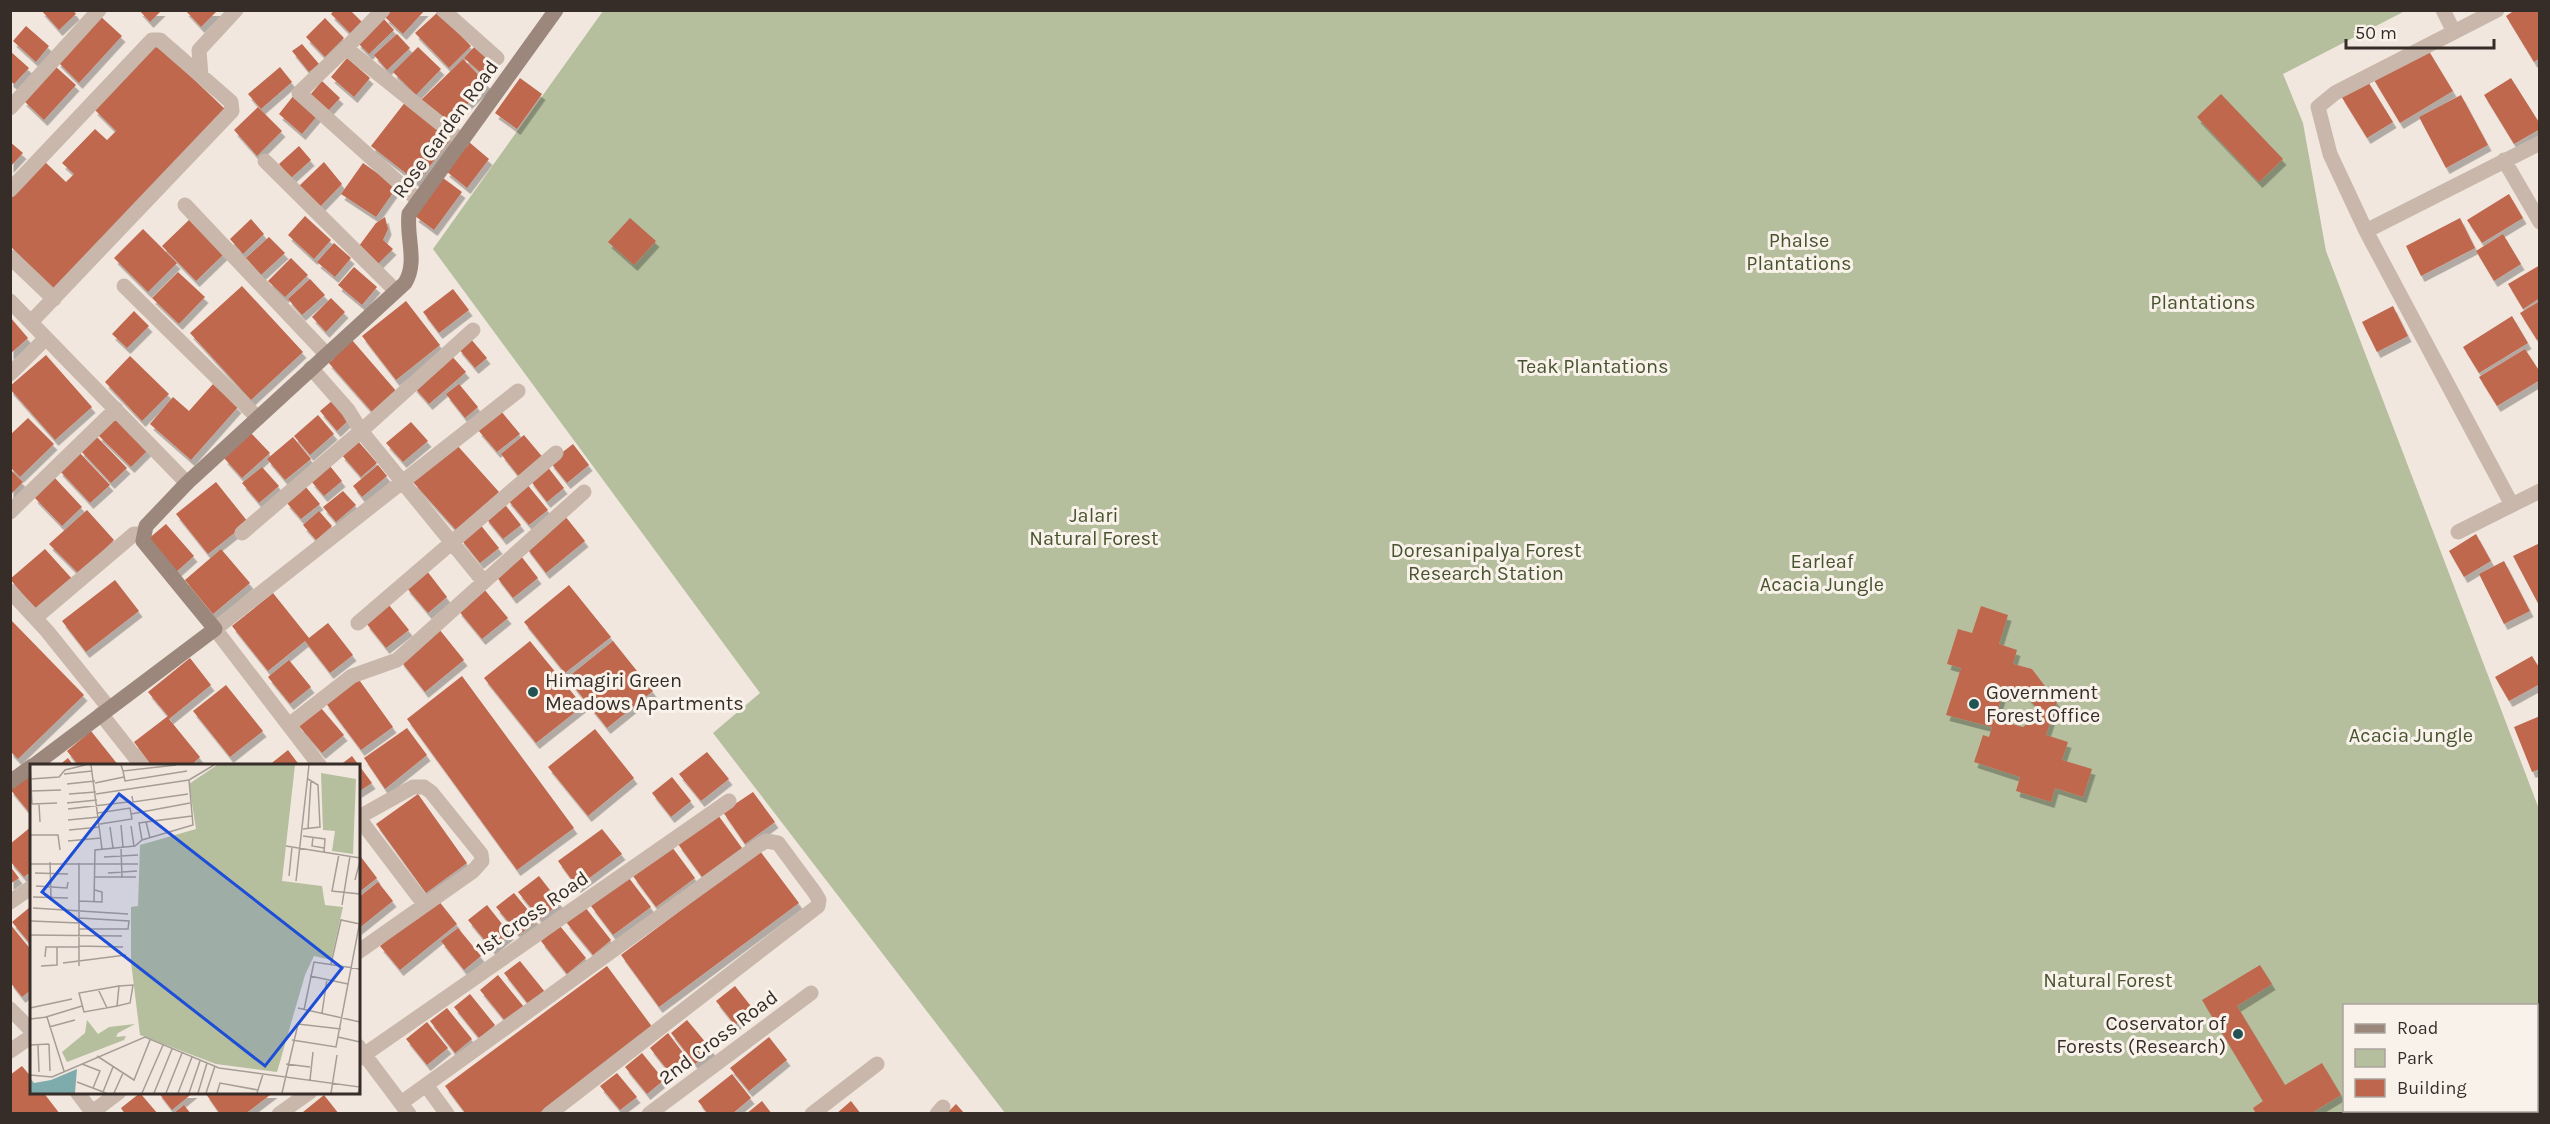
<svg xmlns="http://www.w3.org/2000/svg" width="2550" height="1124" font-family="Karla,sans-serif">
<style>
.green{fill:#b5bf9e;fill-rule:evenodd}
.building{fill:#bf674e;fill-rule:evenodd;filter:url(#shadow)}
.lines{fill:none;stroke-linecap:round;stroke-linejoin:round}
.street{stroke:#c8b7aa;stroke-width:15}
.secondary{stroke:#9c877c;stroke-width:15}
.poi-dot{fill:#215355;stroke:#f9f2ea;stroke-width:2}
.labels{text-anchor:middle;stroke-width:6;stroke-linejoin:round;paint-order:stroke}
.street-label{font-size:20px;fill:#362d29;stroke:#f9f2ea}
.park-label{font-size:20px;fill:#46532e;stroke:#f9f2ea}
.poi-label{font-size:20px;fill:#362d29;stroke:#f9f2ea;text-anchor:start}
.inset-road{fill:none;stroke:#a69d96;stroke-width:1.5}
.view{fill:#1d4ed8;fill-opacity:0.15;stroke:#1d4ed8;stroke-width:3}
.inset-edge{fill:none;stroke:#362d29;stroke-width:3}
</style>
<defs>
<filter id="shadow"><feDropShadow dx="3.5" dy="6" stdDeviation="0" flood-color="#0004"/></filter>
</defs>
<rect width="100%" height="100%" fill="#f1e7de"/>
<path class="green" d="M603,11H2405L2283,74L2303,123L2326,251L2539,809V1113H1005L713,733L760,693L433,249ZM2344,1006H2536V1110H2344Z"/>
<path class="building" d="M41,10H73L76,14L59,30Z
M139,10H162L150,22Z
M185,10H218L201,27Z
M334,10H350L363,23L352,35L331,14Z
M391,10H425L403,34L385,17Z
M2515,10H2540V58L2534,62L2506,16Z
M438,12L471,46L449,68L415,33Z
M99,15L122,36L79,83L57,61Z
M382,17L394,30L369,54L357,42Z
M325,18L344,38L325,57L306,37Z
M26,26L49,46L36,62L13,41Z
M397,34L410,48L387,70L374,55Z
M157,44L228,112L56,290L10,246V194L43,160L66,182L74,174L62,163L95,129L107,140L116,131L94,109Z
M302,44L319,64L309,72L292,51Z
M476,45L492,60L481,73L464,58Z
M418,47L441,69L416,95L393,72Z
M2427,48L2453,91L2400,123L2374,80Z
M10,51L29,68L14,84L10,81Z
M347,58L370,78L354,97L331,77Z
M463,59L488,84L446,125L421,100Z
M55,66L76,85L44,120L23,100Z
M280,67L292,82L261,109L248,94Z
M520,78L542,94L517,129L495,113Z
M2511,78L2540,124V129L2514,144L2484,95Z
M2367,80L2393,122L2367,138L2341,96Z
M322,81L340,98L328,111L310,95Z
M2221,94L2283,159L2259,182L2197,117Z
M294,95L318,115L302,134L279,114Z
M2461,95L2488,145L2446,168L2419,117Z
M406,101L452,138L417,182L371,146Z
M258,107L282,131L257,156L234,130Z
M10,142L23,153L10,167Z
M469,142L489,159L467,188L446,171Z
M299,146L311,160L291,178L279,164Z
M324,162L342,184L317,210L298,187Z
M363,163L397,187L376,217L341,194Z
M443,178L462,192L434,230L415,216Z
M2509,194L2523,218L2482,243L2467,220Z
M305,216L331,240L314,259L288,235Z
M385,217L388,229L383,240L393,249L377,265L359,246L376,223Z
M630,218L656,241L634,265L608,242Z
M2460,218L2475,248L2421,276L2406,246Z
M190,219L224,254L196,281L162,246Z
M251,219L264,234L243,254L230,239Z
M143,229L177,263L148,292L114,258Z
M2503,234L2521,264L2494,281L2476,251Z
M269,237L285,253L261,275L246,258Z
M334,243L351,258L335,277L317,262Z
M291,258L308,275L285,297L268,281Z
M2540,265V298L2523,309L2508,284Z
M354,267L377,287L362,305L338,285Z
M178,272L205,297L179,324L152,298Z
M310,279L325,295L302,315L288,299Z
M242,286L303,352L251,400L190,333Z
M453,289L469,310L439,333L423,312Z
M331,298L345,312L326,332L312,317Z
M406,301L440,345L396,380L362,336Z
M2540,301V339L2537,340L2520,313Z
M2393,306L2408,336L2377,352L2362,322Z
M134,311L149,326L127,348L112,334Z
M2512,316L2528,343L2479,373L2463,347Z
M10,317L28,338L10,354Z
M470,338L487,358L475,368L458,348Z
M352,340L397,392L373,413L328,362Z
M2525,349L2540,372V380L2497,406L2479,377Z
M450,354L466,372L429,404L413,386Z
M46,355L92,407L55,440L10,389V386Z
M130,356L169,394L142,421L105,382Z
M213,384L238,407L191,460L150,424L173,397L189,411Z
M459,384L478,407L465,418L446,394Z
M333,400L350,419L337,431L320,411Z
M501,411L520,434L497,452L478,430Z
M318,415L334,434L310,455L294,436Z
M28,418L54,444L20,477L10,467V435Z
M115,418L148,450L131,467L98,435Z
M411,422L428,441L403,462L386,443Z
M251,433L270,453L242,478L224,458Z
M95,435L127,468L111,483L80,450Z
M524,435L545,460L521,479L501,454Z
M293,437L311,459L285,480L267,459Z
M358,441L377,463L361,477L341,454Z
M456,444L499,492L456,530L413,482Z
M573,444L589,465L567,483L550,462Z
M78,451L110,485L90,503L59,470Z
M378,465L387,476L362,497L353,486Z
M330,466L342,481L324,496L311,481Z
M547,466L564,488L547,502L530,480Z
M262,467L279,486L259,503L242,483Z
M10,469L23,482L10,495Z
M54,477L82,507L62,526L34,497Z
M216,482L248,522L208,554L176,514Z
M526,483L548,510L529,525L507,499Z
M305,486L320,504L301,519L286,502Z
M343,491L356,505L336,522L323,507Z
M503,502L521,525L503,539L485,517Z
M87,510L114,540L79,574L49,544Z
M319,511L332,526L316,540L303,525Z
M565,516L585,541L546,573L526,547Z
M479,523L499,548L480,563L460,538Z
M166,524L194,556L175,573L147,540Z
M2476,534L2491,561L2464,577L2449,551Z
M2540,543V607L2513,556Z
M45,549L74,581L38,613L10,579Z
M221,549L250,583L213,614L185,580Z
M521,556L538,578L513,598L496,576Z
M2504,561L2530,611L2504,624L2479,574Z
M427,571L447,597L428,613L406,587Z
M115,580L139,611L86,652L62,621Z
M569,585L611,637L565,673L524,622Z
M484,589L508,618L482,639L458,610Z
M273,593L309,638L328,623L353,655L330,673L305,641L268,671L232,626Z
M389,605L409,630L386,648L366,623Z
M1981,606L2008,615L1999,644L2017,650L2013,664L2032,669L2057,702L2046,735L2068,742L2062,760L2092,769L2083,797L2055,788L2051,802L2016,791L2020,777L1974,762L1983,735L1989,737L1992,727L1946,715L1961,668L1947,664L1958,629L1972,633ZM2023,691L2036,707L2031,721L2023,727L2002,721L1997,713L2002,696Z
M10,619L84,695L18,759L10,751Z
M439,629L464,660L425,692L400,660Z
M530,641L583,706L536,743L484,678Z
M613,641L653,691L607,728L567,678Z
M2532,656L2540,669V684L2509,701L2495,677Z
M190,658L211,685L169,719L200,757L190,766H152L134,742L168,716L148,692Z
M289,660L311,687L290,704L268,677Z
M462,676L574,828L517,870L407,719Z
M357,677L393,727L361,750L325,702Z
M226,685L263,731L230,757L193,711Z
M321,708L344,735L322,753L299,726Z
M2540,716V769L2532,772L2514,727Z
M407,728L427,755L385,789L364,758Z
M595,729L634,778L588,816L548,767Z
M91,731L119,766H79L67,751Z
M288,750L300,766H268Z
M707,752L729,779L701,801L679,774Z
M352,756L372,783L358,792V766H339Z
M68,758L74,766H58Z
M26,772L32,779V816L10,789Z
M672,777L691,801L671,817L652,793Z
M753,792L775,822L745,844L723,812Z
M418,794L467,863L426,893L376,824Z
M718,815L742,848L702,877L678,844Z
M32,826V871L24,877L10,861V844Z
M602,829L622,854L577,887L558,861Z
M672,847L695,878L656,907L633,876Z
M760,851L799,903L659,1007L621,955Z
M361,857L377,878L358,893V859Z
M10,866L19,878L10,884Z
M539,876L560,903L540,919L518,892Z
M629,878L651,907L613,935L591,906Z
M378,882L393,901L358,929V898Z
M514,893L537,921L519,935L496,907Z
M438,900L457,924L400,970L380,946Z
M487,905L510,934L492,949L468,920Z
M30,907L32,909V946L12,922Z
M585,907L611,940L593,955L566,922Z
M10,924L32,951V989L22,997L10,982Z
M560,926L586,958L567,974L541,941Z
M458,928L481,956L464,970L441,941Z
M520,961L545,992L529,1005L504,973Z
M2260,965L2272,984L2237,1006L2285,1085L2322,1063L2341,1095L2310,1114H2256L2253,1108L2263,1101L2202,1000Z
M607,966L653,1028L538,1114H466L445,1086Z
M498,975L524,1007L506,1022L480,990Z
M735,986L754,1010L735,1025L716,1001Z
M470,994L495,1025L479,1038L454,1007Z
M447,1008L472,1039L455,1053L430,1021Z
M687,1020L712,1050L695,1064L671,1033Z
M427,1022L448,1048L427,1065L406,1039Z
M668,1033L687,1058L669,1072L650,1048Z
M769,1037L787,1060L749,1091L730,1068Z
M642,1053L664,1080L647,1094L625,1067Z
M22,1066L32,1078V1092H43L60,1114H10V1075Z
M617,1073L637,1097L620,1110L600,1086Z
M732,1074L751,1098L732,1114H708L698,1101Z
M158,1092H194L172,1110Z
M209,1092H274L245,1114H220L206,1094Z
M140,1093L158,1114H125L121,1108Z
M324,1095L339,1114H305L303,1112Z
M762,1101L772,1114H746Z
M851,1101L861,1114H836Z
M956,1104L965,1114H946Z
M184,1105L191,1114H173Z"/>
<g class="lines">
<path class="street" d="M383,10L346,48L462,141
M443,10L497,58
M2443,10L2454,32
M2497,10L2335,93L2318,107L2330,154L2366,231L2512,505
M346,48L299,93L418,200
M201,76L199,50L236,10
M10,108L99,10
M2504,160L2540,222
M265,161L396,291
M10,190L152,40H160L231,102L232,111L31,322
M185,205L327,355
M2366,231L2540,143
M10,257L54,299
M124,286L258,418
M10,301L187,483
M311,368L348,410L361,431L484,582
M10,374L46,338
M10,512L116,409
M2458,532L2540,491
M242,533L361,431L473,330
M10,591L47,631L109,708
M35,618L134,534H143
M358,623L556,453
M101,714L142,766
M289,725L352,676L397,660L584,492
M320,766L215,629L518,391
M358,817L424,904
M10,902L32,887
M358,952L473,871L482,861L481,854L431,792L424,787H413L359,817
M10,1009L32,1031
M358,1046L409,1114
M10,1051L32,1036
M358,1059L729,801
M426,1085L447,1114
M77,1092L92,1112
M401,1103L759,845L766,841L778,843L815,893L819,900L818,906L549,1114
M90,1114L119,1092
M279,1114L310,1092
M649,1114L811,993
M812,1114L877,1064
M937,1114L943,1107"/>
<path class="secondary" d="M33,766L215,629L143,541L146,526L187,483L405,283C418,262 406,237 409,214L556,10
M10,782L32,766"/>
</g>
<g class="poi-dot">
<circle cx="533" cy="692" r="6"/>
<circle cx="1974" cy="704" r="6"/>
<circle cx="2238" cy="1034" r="6"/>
</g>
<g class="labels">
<g class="street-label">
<text transform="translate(445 129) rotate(-54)" y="7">Rose Garden Road</text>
<text transform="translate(532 913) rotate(-35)" y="7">1st Cross Road</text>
<text transform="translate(718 1037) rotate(-37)" y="7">2nd Cross Road</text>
</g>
<g class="park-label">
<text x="1799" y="247">Phalse<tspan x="1799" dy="23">Plantations</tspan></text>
<text x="2203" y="309">Plantations</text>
<text x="1593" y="373">Teak Plantations</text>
<text x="1094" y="522">Jalari<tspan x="1094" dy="23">Natural Forest</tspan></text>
<text x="1486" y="557">Doresanipalya Forest<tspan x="1486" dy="23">Research Station</tspan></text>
<text x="1822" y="568">Earleaf<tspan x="1822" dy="23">Acacia Jungle</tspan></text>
<text x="2411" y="742">Acacia Jungle</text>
<text x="2108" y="987">Natural Forest</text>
</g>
<g class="poi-label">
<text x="545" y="687">Himagiri Green<tspan x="545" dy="23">Meadows Apartments</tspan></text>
<text x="1986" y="699">Government<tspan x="1986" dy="23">Forest Office</tspan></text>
<text x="2226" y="1030" text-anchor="end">Coservator of<tspan x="2226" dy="23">Forests (Research)</tspan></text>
</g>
</g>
<g transform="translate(30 764)">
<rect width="330" height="330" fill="#f1e7de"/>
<path d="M187,1H265L252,117L292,122L295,141L313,143L301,196L284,192L275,211L247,308L186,300L110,271L101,198V143L108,142L110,81L166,65L159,20ZM291,9L326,15L323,90L302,87L305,67L293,66ZM57,256L68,270L79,263L105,260L88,269L86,273L96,272L94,276L37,298L32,288L55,269Z" fill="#b5bf9e"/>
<path d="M47,305L45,329H0V314L4,319L21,316Z" fill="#7eabac"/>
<path class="inset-road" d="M0,1L2,40M61,1L72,85M91,1L93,7L146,1M93,7L95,17L157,7M34,10L62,7M1,15L29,13L35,6L55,1M65,19L94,13M37,20L65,17M2,27L31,26M39,30L66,28M66,30L159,16M102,32L103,38L158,30M37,39L67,36M2,40L27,39M9,40L10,58M38,45L98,38M68,49L100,44L102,55L70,60M101,50L160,39M38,56L69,53M91,61L93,83M101,62L104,82M80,63L83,84M273,65L290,63L288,21L278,15M278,65L281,16M39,66L70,63M0,71H28L30,86M273,72L295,75L294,88M283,73L282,82L294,84M120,74L116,58L162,52M112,76L109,59L116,58M38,77L71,74M256,82L330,94M91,83L92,114M309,90L302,127L330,130M74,93L108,91M20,98L21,133M49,99V202M0,100H108M5,109L38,110M78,109L107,107M259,112L262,83M65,113H106M325,116L330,97M266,117L279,1M6,122L37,124L38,118M3,133L38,134M49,137L72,138V128L65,126M64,138L65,86L105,82L112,76L163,61L159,16L184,1M312,141L320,92M3,144L98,150M1,157L49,159M49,165H98L99,157L49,154M0,171L92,172M49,182L93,183M15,193L16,183H27M33,199L96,191M301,200L311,156L330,160M11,202L27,201V183H49M280,212L318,220M68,225L77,244M87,242L89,222L49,229L54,248L87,242L100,239L103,221L89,222M0,244L42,235M268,244L330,258M274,246L284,198L330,205M292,249L297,215M16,253L52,242M0,255L17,253L34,307M19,263L45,256M308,273L330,278M262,276L306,283L330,157M19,280L20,307M0,281L19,280M8,281L9,308M67,292L104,316L120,276M52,300L70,307L63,324M256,300L280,303M0,311L22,313L115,273L189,304L330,323L328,329M280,316L283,288M47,318L76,329M73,328L83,303M84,329L93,309M112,329L133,281M124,329L142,285M136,329L152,289M148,329L162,293M159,329L170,297M168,329L177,299M176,329L185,302M187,329L190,319L228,326M227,329L233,310M252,329L268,260L311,265M301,329L307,291"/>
<path class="view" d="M89,30L312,204L235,302L12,128Z"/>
<rect width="330" height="330" class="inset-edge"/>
</g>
<rect width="2550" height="1124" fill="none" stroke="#362d29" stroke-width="24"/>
<rect x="2343" y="1004" width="195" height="108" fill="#f9f2ea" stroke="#aba39d" stroke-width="1.5"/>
<rect x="2355" y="1024" width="30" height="9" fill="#9c877c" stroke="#aba39d" stroke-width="1.5"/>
<text x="2397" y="1034" font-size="18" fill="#362d29">Road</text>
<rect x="2355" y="1049" width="30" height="18" fill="#b5bf9e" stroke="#aba39d" stroke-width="1.5"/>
<text x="2397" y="1064" font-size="18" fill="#362d29">Park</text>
<rect x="2355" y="1079" width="30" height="18" fill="#bf674e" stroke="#aba39d" stroke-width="1.5"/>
<text x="2397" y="1094" font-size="18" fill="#362d29">Building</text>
<path d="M2346 39v9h148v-9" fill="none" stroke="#362d29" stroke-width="3"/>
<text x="2355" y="39" font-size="18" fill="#362d29" stroke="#f9f2ea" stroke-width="4.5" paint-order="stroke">50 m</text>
</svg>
